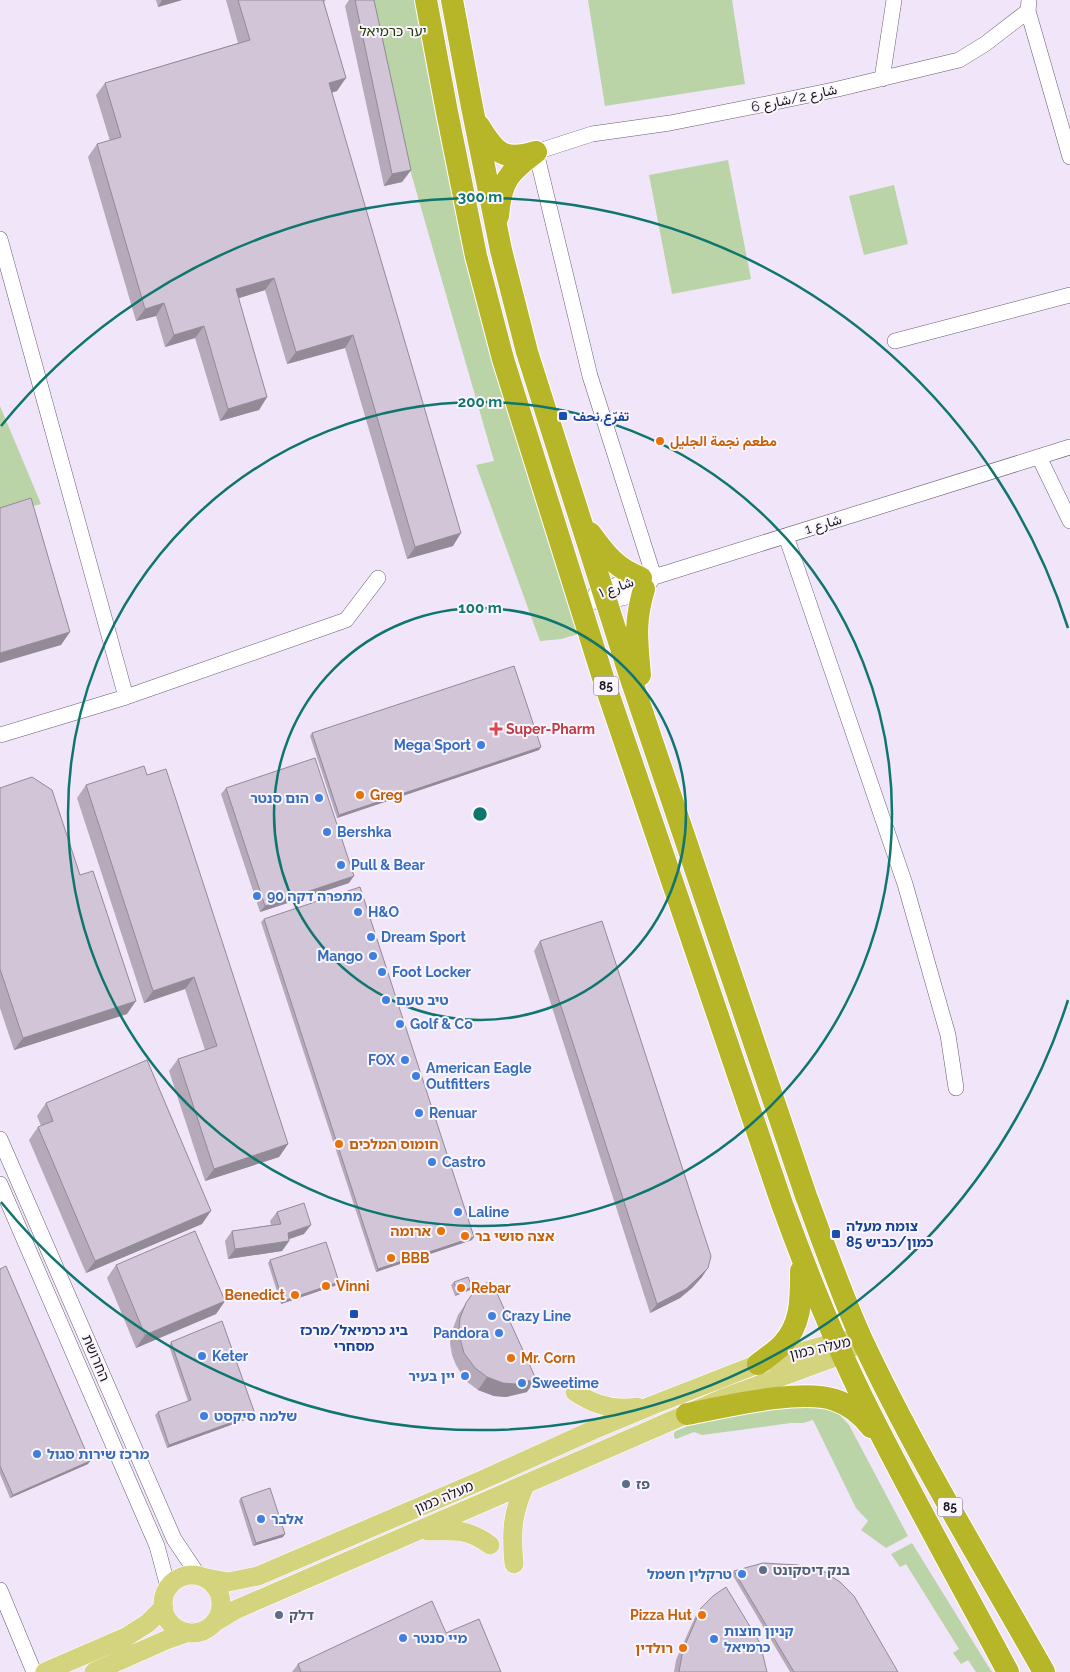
<svg xmlns="http://www.w3.org/2000/svg" width="1070" height="1672" font-family="Raleway,Vazirmatn,'Noto Sans Hebrew',sans-serif">
<style>
.green{fill:#bad4a7}
.lines{fill:none;stroke-linecap:round;stroke-linejoin:round}
.minor-casing{stroke:#685e6e;stroke-width:16}
.major-casing{stroke:#fff;stroke-width:20}
.highway-casing{stroke:#fff;stroke-width:24}
.minor{stroke:#fff;stroke-width:15}
.major{stroke:#d4d37e;stroke-width:19}
.highway{stroke:#b7b528;stroke-width:22}
.wall{fill:#b5a9ba}
.shaded-wall{fill:#938a97}
.building{fill:#d2c5d8;stroke:#938a97}
.ring{fill:none;stroke:#0f766e;stroke-width:2.5}
.transit-dot{fill:#1a4fb4;stroke:#faf5fd;stroke-width:2}
.food-dot{fill:#e8710a;stroke:#faf5fd;stroke-width:2}
.health-dot{fill:#e0444e;stroke:#faf5fd;stroke-width:2}
.shop-dot{fill:#3f7fe0;stroke:#faf5fd;stroke-width:2}
.service-dot{fill:#5c6f8a;stroke:#faf5fd;stroke-width:2}
.labels{text-anchor:middle;stroke-width:4;stroke-linejoin:round;paint-order:stroke}
.shield{fill:#faf5fd;stroke:#5e5a61;stroke-width:1}
.shield-label{font-size:12px;font-weight:bold;fill:#1b171e}
.park-label{font-size:14px;fill:#1c3500;stroke:#faf5fd}
.street-label{font-size:14px;fill:#1b171e;stroke:#faf5fd}
.transit-label{font-size:14px;font-weight:bold;fill:#164399;stroke:#faf5fd;text-anchor:start}
.food-label{font-size:14px;font-weight:bold;fill:#c56008;stroke:#faf5fd;text-anchor:start}
.health-label{font-size:14px;font-weight:bold;fill:#be3a42;stroke:#faf5fd;text-anchor:start}
.shop-label{font-size:14px;font-weight:bold;fill:#366cbe;stroke:#faf5fd;text-anchor:start}
.service-label{font-size:14px;font-weight:bold;fill:#4e5e75;stroke:#faf5fd;text-anchor:start}
.centre{fill:#0f766e;stroke:#faf5fd;stroke-width:2.5}
.ring-label{font-size:15px;text-anchor:middle;font-weight:bold;fill:#0f766e;stroke:#faf5fd;stroke-width:4;stroke-linejoin:round;paint-order:stroke}
</style>
<rect width="100%" height="100%" fill="#f1e5f9"/>
<path class="green" d="M353,0H415L582,633L561,639L540,641L476,465L494,461L411,173Z
M588,0H732L745,84L605,106Z
M728,160L751,279L672,294L649,175Z
M894,185L908,244L864,255L849,196Z
M0,406L41,504L0,515Z
M807,1406L836,1411L849,1425L908,1536L886,1548L861,1530L868,1521L856,1508L813,1420L803,1423H791L702,1435L694,1432L676,1439L674,1437V1433L676,1431C717,1413 762,1410 807,1406Z
M912,1543L988,1666L992,1672H976L968,1660L961,1664L953,1653L959,1649L906,1564L900,1567L891,1554Z"/>
<g class="lines">
<g class="minor-casing">
<path id="minor" d="M1028,11L1070,157
M882,79L894,0
M0,239L126,697L0,735
M895,341L1070,295
M1039,457L1070,521
M786,536L905,884L948,1035L956,1088
M654,577L590,376L536,152L592,134L670,123L766,104L838,89L959,60L985,44L1028,11L1029,0
M596,593L627,581L643,578
M579,602C600,601 626,602 644,588C648,586 651,580 654,577L1070,447
M126,697L346,620L378,578
M0,1139L174,1539L198,1575
M0,1184L157,1546L168,1587
M0,1590L34,1672"/>
</g>
<g class="major-casing">
<path id="major" d="M575,1392C594,1405 614,1411 637,1407
M428,1531C453,1530 469,1529 490,1545
M514,1564C511,1531 512,1515 525,1485
M163 1604a29 29 0 1 1 58 0a29 29 0 1 1-58 0Z
M207,1578L228,1582L258,1576L480,1481L593,1430L653,1405L758,1364L837,1342L851,1340
M215,1622L235,1610L687,1414L724,1398L843,1354L862,1339
M45,1672L126,1637L148,1623L164,1607
M94,1672L166,1640L186,1633"/>
</g>
<g class="highway-casing">
<path id="highway" d="M426,0L447,112L476,256L503,359L605,684L782,1204C807,1273 834,1341 867,1407C912,1497 961,1584 1008,1672
M452,0L472,107L501,250L527,352L630,676L806,1196C824,1244 841,1294 862,1340C916,1455 982,1562 1044,1672
M479,126C495,152 503,162 535,152
M498,216C501,181 508,173 536,152
M590,533C606,555 616,568 641,578
M640,675C637,640 634,623 644,589
M758,1364C766,1358 775,1352 782,1345C802,1324 801,1298 801,1271
M687,1414C724,1407 800,1388 835,1400C850,1405 862,1415 871,1427"/>
</g>
<use href="#minor" class="minor"/>
<use href="#major" class="major"/>
<use href="#highway" class="highway"/>
</g>
<path class="wall" d="M156,0H182L158,7Z
M226,0H326L324,2L337,91L332,92L453,546L407,559L345,348L287,364L265,290L238,298L267,397L259,410L220,421L195,338L165,347L156,316L136,321L88,157L97,144L110,141L96,95L105,83L238,43Z
M349,0H374L411,170L402,182L384,186L345,6Z
M312,733L539,750L337,818L310,736Z
M147,775L288,1144L279,1157L205,1181L169,1071L178,1059L205,1050L185,989L144,1003L77,798L86,785Z
M0,788L80,875L127,1014L14,1050L0,1008Z
M226,788L349,883L260,912L221,794Z
M264,919L472,1240L376,1272L261,922Z
M540,941L702,1277L692,1288L680,1298L650,1313L534,951Z
M46,1103L202,1224L86,1273L29,1140L38,1127L41,1126L37,1116Z
M277,1212L304,1234L288,1239L289,1241L282,1251L228,1259L225,1241L232,1231L271,1225L270,1221Z
M270,1260L339,1282L337,1285L281,1304L268,1263Z
M116,1265L225,1301L216,1314L136,1348L107,1278Z
M0,1269L88,1464L10,1498L0,1474Z
M454,1282L472,1287L470,1290L455,1296L451,1285Z
M475,1290L527,1392L506,1397L494,1396L478,1390L466,1381L456,1365L452,1355L450,1343L452,1331L458,1315Z
M171,1342L255,1414L253,1417L167,1448L155,1415L158,1412L188,1401L169,1346Z
M241,1498L283,1537L253,1546L239,1501Z
M734,1571L898,1672H790L732,1574Z
M701,1608L767,1672H674L676,1660L695,1617Z
M446,1633L501,1672H292L298,1664Z"/>
<path class="shaded-wall" d="M162,0H182L158,7Z
M346,78L337,91L321,96L329,83Z
M411,170L402,182L384,186L392,174Z
M274,278L265,290L227,302L236,289Z
M164,303L156,316L136,321L145,309Z
M204,326L195,338L165,347L174,335Z
M353,335L345,348L287,364L296,352Z
M267,397L259,410L220,421L228,409Z
M461,533L453,546L407,559L415,547Z
M70,632L61,645L0,663V653Z
M541,747L539,750L337,818L339,815Z
M354,876L349,883L260,912L265,906Z
M194,977L185,989L144,1003L153,991Z
M136,1001L127,1014L14,1050L23,1038Z
M288,1144L279,1157L205,1181L214,1169Z
M211,1211L202,1224L86,1273L95,1261Z
M311,1225L304,1234L281,1242L288,1233Z
M474,1237L472,1240L376,1272L378,1269Z
M289,1241L282,1251L228,1259L235,1249Z
M708,1268L702,1277L692,1288L680,1298L650,1313L657,1304Z
M339,1282L337,1285L281,1304L283,1301Z
M472,1287L470,1290L455,1296L458,1293Z
M225,1301L216,1314L136,1348L145,1335Z
M487,1377L536,1379L527,1392L506,1397L494,1396L478,1390Z
M255,1414L253,1417L167,1448L169,1445Z
M90,1461L88,1464L10,1498L13,1495Z
M285,1534L283,1537L253,1546L256,1543Z"/>
<path class="building" d="M238,0H323L346,78L329,83L461,533L415,547L353,335L296,352L274,278L236,289L267,397L228,409L204,326L174,335L164,303L145,309L97,144L121,137L105,83L250,40Z
M355,0H374L411,170L392,174Z
M31,498L70,632L0,653V508Z
M514,666L541,747L339,815L312,733Z
M315,758L354,876L265,906L226,788Z
M144,766L147,775L166,769L288,1144L214,1169L178,1059L217,1046L194,977L153,991L86,785Z
M32,777L52,790L80,875L93,871L136,1001L23,1038L0,969V788Z
M360,887L474,1237L378,1269L264,919Z
M602,921L711,1256L708,1268L698,1278L686,1289L657,1304L540,941Z
M147,1060L211,1211L95,1261L38,1127L53,1121L46,1103Z
M304,1203L311,1225L288,1233L289,1241L235,1249L232,1231L281,1224L277,1212Z
M195,1231L225,1301L145,1335L116,1265Z
M326,1242L339,1282L283,1301L270,1260Z
M6,1266L90,1461L13,1495L0,1466V1269Z
M468,1277L472,1287L458,1293L454,1282Z
M491,1280L536,1379L515,1384L503,1383L487,1377L475,1368L464,1353L461,1342L459,1330L460,1318L466,1303L475,1290Z
M222,1321L255,1414L169,1445L158,1412L191,1400L171,1342Z
M270,1488L285,1534L256,1543L241,1498Z
M763,1563L798,1565L825,1572L840,1582L854,1596L898,1672H794L734,1571Z
M726,1587L760,1643L767,1672H679L683,1650L701,1608L713,1596Z
M432,1601L446,1633L479,1619L501,1672H301L298,1664Z"/>
<g class="ring">
<circle cx="480" cy="814" r="206"/>
<circle cx="480" cy="814" r="412"/>
<path d="M1068 1000A617 617 0 0 1 1 1202M1 426A617 617 0 0 1 1068 628"/>
</g>
<g class="transit-dot">
<rect x="558" y="411" width="10" height="10" rx="2.5"/>
<rect x="831" y="1229" width="10" height="10" rx="2.5"/>
<rect x="349" y="1309" width="10" height="10" rx="2.5"/>
</g>
<g class="food-dot">
<circle cx="660" cy="441" r="5"/>
<circle cx="360" cy="795" r="5"/>
<circle cx="339" cy="1144" r="5"/>
<circle cx="441" cy="1231" r="5"/>
<circle cx="465" cy="1236" r="5"/>
<circle cx="391" cy="1258" r="5"/>
<circle cx="326" cy="1286" r="5"/>
<circle cx="461" cy="1288" r="5"/>
<circle cx="295" cy="1295" r="5"/>
<circle cx="511" cy="1358" r="5"/>
<circle cx="702" cy="1615" r="5"/>
<circle cx="683" cy="1648" r="5"/>
</g>
<path class="health-dot" d="M493.5 721.5h5v5h5v5h-5v5h-5v-5h-5v-5h5z"/>
<g class="shop-dot">
<circle cx="481" cy="745" r="5"/>
<circle cx="319" cy="798" r="5"/>
<circle cx="327" cy="832" r="5"/>
<circle cx="341" cy="865" r="5"/>
<circle cx="257" cy="896" r="5"/>
<circle cx="358" cy="912" r="5"/>
<circle cx="371" cy="937" r="5"/>
<circle cx="373" cy="956" r="5"/>
<circle cx="382" cy="972" r="5"/>
<circle cx="386" cy="1000" r="5"/>
<circle cx="400" cy="1024" r="5"/>
<circle cx="405" cy="1060" r="5"/>
<circle cx="416" cy="1076" r="5"/>
<circle cx="419" cy="1113" r="5"/>
<circle cx="432" cy="1162" r="5"/>
<circle cx="458" cy="1212" r="5"/>
<circle cx="492" cy="1316" r="5"/>
<circle cx="499" cy="1333" r="5"/>
<circle cx="202" cy="1356" r="5"/>
<circle cx="465" cy="1376" r="5"/>
<circle cx="522" cy="1383" r="5"/>
<circle cx="204" cy="1416" r="5"/>
<circle cx="37" cy="1454" r="5"/>
<circle cx="261" cy="1519" r="5"/>
<circle cx="742" cy="1574" r="5"/>
<circle cx="403" cy="1638" r="5"/>
<circle cx="714" cy="1639" r="5"/>
</g>
<g class="service-dot">
<circle cx="626" cy="1484" r="5"/>
<circle cx="763" cy="1570" r="5"/>
<circle cx="279" cy="1615" r="5"/>
</g>
<g class="labels">
<g class="shield">
<rect x="593.5" y="676.5" width="25" height="19" rx="4"/>
<rect x="937.5" y="1497.5" width="25" height="19" rx="4"/>
</g>
<g class="shield-label">
<text x="606" y="690">85</text>
<text x="950" y="1511">85</text>
</g>
<g class="park-label">
<text x="393" y="36">יער כרמיאל</text>
</g>
<g class="street-label">
<text transform="translate(794 98) rotate(-12)" y="5">شارع 2/شارع 6</text>
<text transform="translate(823 524) rotate(-17)" y="5">شارع 1</text>
<text transform="translate(616 587) rotate(-20)" y="5">شارع ١</text>
<text transform="translate(820 1348) rotate(-13)" y="5">מעלה כמון</text>
<text transform="translate(96 1358) rotate(67)" y="5">החרושת</text>
<text transform="translate(444 1497) rotate(-23)" y="5">מעלה כמון</text>
</g>
<g class="transit-label">
<text x="573" y="421">تفرّع نحف</text>
<text x="846" y="1231">צומת מעלה<tspan x="846" dy="16">כמון/כביש 85</tspan></text>
<text x="354" y="1335" text-anchor="middle">ביג כרמיאל/מרכז<tspan x="354" dy="16">מסחרי</tspan></text>
</g>
<g class="food-label">
<text x="670" y="446">مطعم نجمة الجليل</text>
<text x="370" y="800">Greg</text>
<text x="349" y="1149">חומוס המלכים</text>
<text x="431" y="1236" text-anchor="end">ארומה</text>
<text x="475" y="1241">אצה סושי בר</text>
<text x="401" y="1263">BBB</text>
<text x="336" y="1291">Vinni</text>
<text x="471" y="1293">Rebar</text>
<text x="285" y="1300" text-anchor="end">Benedict</text>
<text x="521" y="1363">Mr. Corn</text>
<text x="692" y="1620" text-anchor="end">Pizza Hut</text>
<text x="673" y="1653" text-anchor="end">רולדין</text>
</g>
<g class="health-label">
<text x="506" y="734">Super-Pharm</text>
</g>
<g class="shop-label">
<text x="471" y="750" text-anchor="end">Mega Sport</text>
<text x="309" y="803" text-anchor="end">הום סנטר</text>
<text x="337" y="837">Bershka</text>
<text x="351" y="870">Pull &amp; Bear</text>
<text x="267" y="901">מתפרה דקה 90</text>
<text x="368" y="917">H&amp;O</text>
<text x="381" y="942">Dream Sport</text>
<text x="363" y="961" text-anchor="end">Mango</text>
<text x="392" y="977">Foot Locker</text>
<text x="396" y="1005">טיב טעם</text>
<text x="410" y="1029">Golf &amp; Co</text>
<text x="395" y="1065" text-anchor="end">FOX</text>
<text x="426" y="1073">American Eagle<tspan x="426" dy="16">Outfitters</tspan></text>
<text x="429" y="1118">Renuar</text>
<text x="442" y="1167">Castro</text>
<text x="468" y="1217">Laline</text>
<text x="502" y="1321">Crazy Line</text>
<text x="489" y="1338" text-anchor="end">Pandora</text>
<text x="212" y="1361">Keter</text>
<text x="455" y="1381" text-anchor="end">יין בעיר</text>
<text x="532" y="1388">Sweetime</text>
<text x="214" y="1421">שלמה סיקסט</text>
<text x="47" y="1459">מרכז שירות סגול</text>
<text x="271" y="1524">אלבר</text>
<text x="732" y="1579" text-anchor="end">טרקלין חשמל</text>
<text x="724" y="1636">קניון חוצות<tspan x="724" dy="16">כרמיאל</tspan></text>
<text x="413" y="1643">מיי סנטר</text>
</g>
<g class="service-label">
<text x="636" y="1489">פז</text>
<text x="773" y="1575">בנק דיסקונט</text>
<text x="289" y="1620">דלק</text>
</g>
</g>
<circle cx="480" cy="814" r="8" class="centre"/>
<g class="ring-label">
<text x="480" y="202">300 m</text>
<text x="480" y="407">200 m</text>
<text x="480" y="613">100 m</text>
</g>
</svg>
